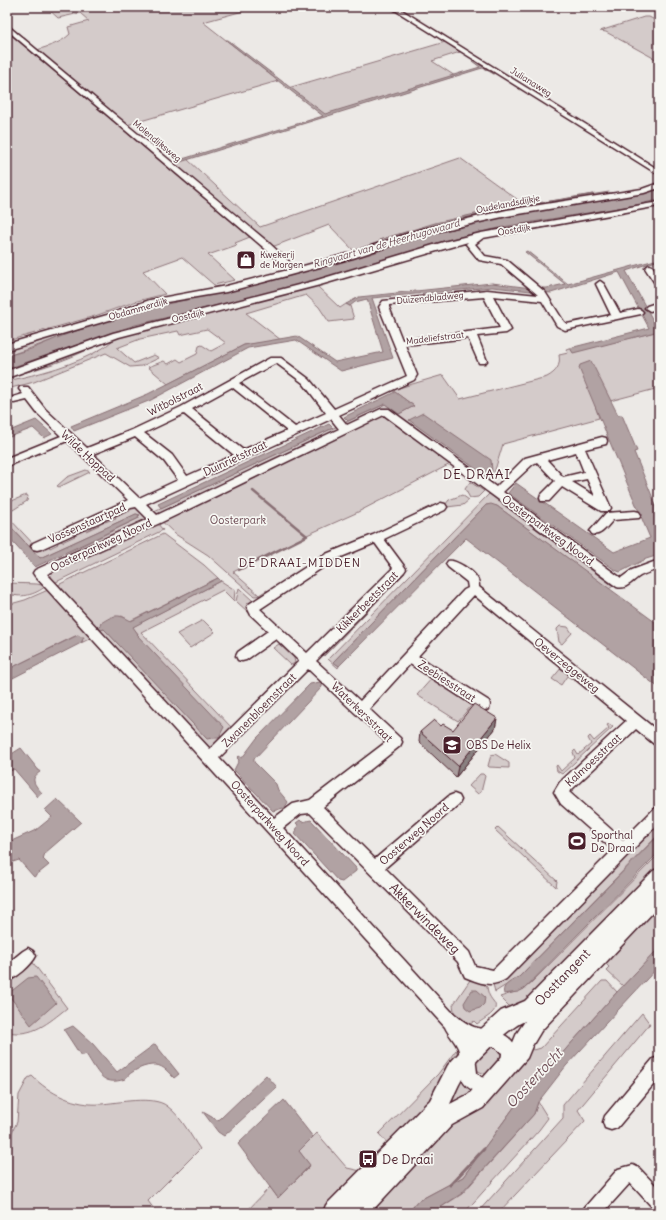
<svg xmlns="http://www.w3.org/2000/svg" width="666" height="1220" font-family="Delius,sans-serif">
<style>
.green{fill:#d4cbca;stroke:#8f757a}
.water{fill:#b1a2a3;stroke:#886e73}
.lines{fill:none;stroke-linecap:round;stroke-linejoin:round}
.stream-far1{stroke:#886e73;stroke-width:2.5}
.stream{stroke:#886e73;stroke-width:3}
.minor-casing{stroke:#4a1f2b;stroke-width:3}
.major-casing{stroke:#4a1f2b;stroke-width:3}
.minor{fill:#f6f6f2;fill-rule:evenodd}
.major{fill:#f6f6f2;fill-rule:evenodd}
.wall{fill:#a99d9d;stroke:#4a1f2b}
.shaded-wall{fill:#898080;stroke:#4a1f2b}
.building{fill:#c4b7b7;stroke:#4a1f2b}
.labels{text-anchor:middle;stroke-width:3.5;stroke-linejoin:round;paint-order:stroke}
.far-street-label{font-size:9px;fill:#4a1f2b;stroke:#f6f6f2}
.far-poi-label{font-size:9px;fill:#4a1f2b;stroke:#f6f6f2;text-anchor:start}
.far-water-label{font-size:10px;font-style:italic;fill:#6e4d55;stroke:#f6f6f2}
.street-label{font-size:11px;fill:#4a1f2b;stroke:#f6f6f2}
.park-label{font-size:11px;fill:#6c4a53;stroke:#f6f6f2}
.poi-label{font-size:11px;fill:#4a1f2b;stroke:#f6f6f2;text-anchor:start}
.neighbourhood-label{font-size:12px;letter-spacing:1px;fill:#4a1f2b;stroke:#f6f6f2}
.quarter-label{font-size:13px;letter-spacing:1px;fill:#4a1f2b;stroke:#f6f6f2}
.near-street-label{font-size:13px;fill:#4a1f2b;stroke:#f6f6f2}
.near-poi-label{font-size:13px;fill:#4a1f2b;stroke:#f6f6f2;text-anchor:start}
.near-water-label{font-size:14px;font-style:italic;fill:#6e4d55;stroke:#f6f6f2}
</style>
<rect width="100%" height="100%" fill="#ece9e6"/>
<filter id="ink" filterUnits="userSpaceOnUse"><feTurbulence type="fractalNoise" baseFrequency=".025" numOctaves="2"/><feDisplacementMap in="SourceGraphic" scale="8" xChannelSelector="R" yChannelSelector="G"/><feConvolveMatrix kernelMatrix="1 2 1 2 8 2 1 2 1" color-interpolation-filters="sRGB"/></filter>
<g filter="url(#ink)">
<path class="green" d="M36,7H258L203,22L278,81L127,125L37,50C49,46 61,43 70,34L68,27L89,21L80,13L58,18L46,7L38,9Z
M644,17H649L659,22V61L606,32L600,31Z
M10,34L250,237L235,243L237,245L208,255L235,280L214,285L182,257L143,271L165,294L137,301L95,316L7,341V35Z
M445,42L460,52L432,61L455,76L325,116L288,88Z
M460,158L525,205L609,192L612,194L481,217L355,252L329,225L272,247L173,164L187,159L260,227Z
M317,286L340,308L346,304L350,306L354,319L329,322L319,307L306,295L246,313L281,340L244,345L168,384L148,367L164,361L168,364L177,359L181,362L197,354L199,346L202,345L211,351L226,343L207,329L180,335L178,331L140,339L117,348L134,363L154,355L159,358L142,366L130,367L106,353L34,382L7,389V381C39,374 75,365 103,348C108,345 112,340 118,337Z
M100,323C69,333 39,346 7,356V349Z
M659,331V388L595,405L599,418L503,444L491,483L458,460L356,513L307,535L233,572L259,595L267,590L269,592L264,595L254,596L208,555L175,534L152,512L385,404L399,414L414,406L392,390L443,375L460,399L547,377C556,372 561,366 559,355L568,353L566,349L570,348L573,352Z
M107,339C76,358 43,368 8,377Z
M86,470L90,472L59,487L57,486L67,477Z
M470,482L484,491L478,497L470,498L465,489Z
M489,494L613,586L609,589L602,584L497,506L486,505L334,661L339,666L338,668L328,659Z
M26,495L28,496L27,501L13,510H9L7,508V503Z
M462,495L469,500L463,505L447,507L445,505L449,500Z
M128,507H137L147,520L66,559L65,554L139,518L138,516L140,515L136,514L40,558L7,523V516L38,549L48,544L50,548L58,544L56,541L59,539L62,542L75,536L72,533L84,528L86,531L99,525L97,522L103,519L105,522L116,518L113,514L118,512L120,515L130,511Z
M157,523L163,530L54,583L50,579L53,570Z
M163,534L204,565L218,578L130,621L122,616L101,623L99,628L101,630L104,629L213,738H219L221,737L136,635L138,634L132,627L221,581L235,590L234,601L223,590L141,632L232,728L210,752L56,586Z
M403,571L405,573L324,656L322,653Z
M7,583L37,584L46,586C35,595 20,599 7,593Z
M239,588L253,601L249,613L236,601Z
M48,590L93,637L81,643L83,641L78,635L73,637L7,670V605L25,600Z
M203,620L215,632L190,648L177,634Z
M560,626L568,627L572,633L562,644L559,642L557,629Z
M279,644L294,658L295,663L291,665L273,648Z
M562,667L577,679L575,681L567,676L561,685L552,679Z
M433,677L472,705L458,721L417,695Z
M609,724L613,727L562,774L557,771L556,766L557,765L561,771L575,758L573,752L575,750L578,755L591,744L588,738L590,736L594,741L609,728L607,725Z
M495,754L509,763V768L489,767L488,766L491,755Z
M480,774H483L485,776L481,792L478,794L469,786Z
M659,821V834L519,977L495,992L493,984L498,983Z
M498,827L557,881L556,887L495,830Z
M659,854V870L535,999L513,1010L500,997L524,989L531,983Z
M659,900V948L623,986L606,970L609,967L604,962Z
M31,960L67,1008C48,1023 33,1037 8,1032L7,1031V981Z
M470,980L479,981L487,987C488,993 489,996 493,1001C502,1011 483,1019 477,1024L474,1021L467,1027L455,1016L453,1005Z
M602,981H607L617,992L515,1106L463,1177L418,1201L408,1213H361L530,1048L534,1050L541,1048Z
M642,1013L650,1024L578,1110L585,1121L498,1213H477L563,1118V1105Z
M488,1045L496,1047L502,1056L491,1073L485,1074L478,1071L475,1061Z
M456,1050L458,1054C450,1092 416,1119 389,1145L379,1134L438,1074Z
M459,1072L474,1088L476,1095L442,1107Z
M32,1076C50,1094 75,1106 101,1104C117,1103 153,1095 167,1106C181,1116 190,1135 200,1149L148,1201L157,1213H10L7,1205V1142L17,1122L19,1095L28,1078Z
M538,1102L548,1118L539,1130L464,1213H432L462,1194L534,1114Z
M317,1133L347,1168L361,1171L326,1213H245L270,1187L278,1198L310,1166L299,1151Z"/>
<path class="water" d="M226,40H228L325,114L480,67L472,61L473,60L494,74L483,68L479,69L177,163L176,161L323,116Z
M659,188V199L657,200L636,205L508,226L455,238L282,290L135,325L7,369V356L31,349L62,336L127,313L274,280L370,254L434,233L487,220L643,193Z
M593,194L458,219L379,240L435,223L484,212Z
M527,251L568,284L655,260L656,261L626,271L656,326H659V331L573,353L570,348L649,328L619,272L551,293L492,287L372,298L393,358L341,371L296,340L248,348L151,400L74,431L71,426L148,394L244,345L297,336L335,362L383,352L367,299L355,302L350,306L346,304L359,297L492,283L531,288H547L565,284L525,252Z
M591,361L618,415H622L637,451L634,452L659,513V555L646,559L620,572L615,570L508,493L516,483L614,552L650,538L579,368L580,365Z
M395,392L414,406L399,414L385,404L348,421L344,417Z
M423,413L491,460L492,471L489,476L487,477L409,420Z
M36,420L52,434L44,438L33,428L7,438V432Z
M329,424L333,428L161,508L158,504Z
M491,504L497,506L659,625V688L466,538L339,666L333,662L486,505Z
M136,514L140,515L138,516L139,518L35,567L7,536V523L40,558Z
M218,578L221,581L133,627L138,634L137,635L224,727L220,735L221,737L219,738L217,737L207,739L104,629L101,630L99,628L101,623C114,615 117,613 131,621Z
M78,635L81,637H84L81,643L7,681V670Z
M320,682L322,683V687L254,759V762L276,784L278,790L288,802L284,809L283,808L273,811L234,770L239,760L237,758L239,756L242,758L257,738L310,684Z
M21,748L40,772C29,779 35,785 42,793L38,797L14,769L7,773V757Z
M57,799L81,822L45,853L43,859L49,865L34,877L19,860L7,864V843L36,830L52,817L45,810Z
M300,820L302,822L311,820L356,868V871L342,882L338,881L295,834L298,825L296,823Z
M659,835V852L524,989L518,992L504,994C501,985 512,981 519,977Z
M659,948V966L566,1066L538,1102L534,1114L461,1194L432,1213H408L418,1201L463,1177L515,1106L617,992Z
M36,977L56,1003L31,1025L8,994L28,978Z
M472,990H477L485,997L484,1004L480,1008L470,1011L465,1007L464,1003Z
M73,1026L93,1044L117,1072L155,1044L179,1074L174,1078C169,1073 164,1066 156,1065C146,1064 130,1071 125,1079C102,1087 98,1072 86,1054L81,1056L64,1030Z
M266,1075L277,1087L224,1136L218,1132L203,1112L217,1120L220,1119Z
M284,1100L313,1137L299,1151L310,1165L278,1198L238,1144Z"/>
<g class="lines">
<path class="stream-far1" d="M239,570L307,536L253,491"/>
<path class="stream" d="M450,1185L484,1149"/>
<g class="minor-casing">
<path id="minor" d="M390,7H397L659,170V175Z
M7,25L269,243L296,268L347,254L419,230L507,210L642,189L659,183V188L644,193L507,216L421,235L353,258L264,282L226,292L155,304L113,319L7,350V344L107,315L150,300L226,286L288,270L263,247L7,30Z
M659,202V206L483,238L475,244L485,256L507,260L545,292L564,322L567,324L611,315L596,284L600,281L604,284L620,313L638,309L641,310L643,312L641,314L565,330L557,326L542,301L493,296L511,330L506,333L477,336L487,361L485,363H479L468,338L405,345L417,375L414,380L339,415L347,425L381,409H389L496,487L525,458L602,437L606,438L607,441L606,444L585,449L611,508L609,511H601L562,487L549,501H541L540,498L541,495L555,481L537,462L533,464L503,492L621,578L632,570L659,560V569C653,571 646,573 640,576C632,581 626,590 617,587L384,415L160,523L47,574L210,749L299,661L276,639L246,660L242,661L238,660L236,656L238,652L268,631L251,615L247,607L249,604L326,554L373,535L441,503L445,504L447,507L445,510L384,539L404,566L406,569L404,572L316,661L360,701L464,590L468,588L467,582L448,567L446,564L448,561C455,559 473,571 477,578C479,581 479,584 479,587L659,732V746L654,744L636,729L569,792L623,840L654,809L659,807V823L506,979C492,988 479,983 465,977L458,962L310,813L301,814L283,828L451,1011C458,1017 466,1024 474,1027C480,1029 487,1029 493,1031C513,1035 523,1050 515,1070L509,1072L503,1070L501,1064L502,1053L495,1047L471,1042L474,1049L477,1073L481,1077L496,1080L498,1086L496,1092C488,1095 482,1094 475,1091C453,1082 464,1064 458,1048C455,1041 448,1034 445,1027L35,576L33,573L35,570L148,519L136,507L131,508L41,549L37,550L33,549L31,546L33,543L128,500L67,441L7,466V458L61,436L37,413L27,400L14,403L9,400L10,398L23,394L19,389L20,387H28L45,409L87,448L132,430L181,407L270,358H281L309,379L334,409L407,376L379,307L383,301L487,290L538,295L501,264L479,260L466,244L468,242L320,285L119,337L7,378V371L113,333L314,281L447,241L481,233ZM484,297L500,328L402,340L389,307V305ZM276,363L303,383L326,413L295,427L239,383ZM232,387L287,431L243,450L192,409ZM184,414L234,455L187,476L172,455L144,433ZM331,419L339,429L157,515L146,504ZM135,437L164,461L178,480L139,498L93,454ZM576,452L584,472L563,477L547,460ZM587,479L595,496L572,482ZM375,543L393,568L307,653L260,609L334,560ZM474,595L626,721L560,782L554,792L561,804L613,850L493,970L475,966L469,952L385,868L459,804L461,800L459,796L454,794L449,796L375,859L323,807L400,746L402,742L400,738L369,709L410,664L479,709L484,710L489,709L490,705L489,701L418,656ZM308,669L386,742L310,800L293,804L274,818L219,758Z
M649,265L652,266L659,276V286L656,285L645,268Z
M659,302V308L650,311L645,308L647,306Z
M635,511L639,512L641,515L639,518L613,520C607,526 601,537 592,534L590,531L606,513Z
M28,948L33,951L36,956C31,966 17,977 7,982V964L23,951Z
M659,1057V1078L617,1128L611,1130L605,1128L603,1122L605,1116L653,1059Z
M633,1165L639,1168L659,1189V1211L653,1208L630,1183L603,1213H582L585,1207L618,1169Z"/>
</g>
<g class="major-casing">
<path id="major" d="M659,868V906L541,1031L532,1046L527,1058L483,1108L452,1125L370,1213H323L326,1205L430,1100L448,1065L480,1030L501,1011L525,1001L653,871ZM525,1021L517,1033L512,1045L469,1094L450,1104C454,1096 457,1087 462,1079C473,1063 507,1028 525,1021Z"/>
</g>
<use href="#minor" class="minor"/>
<use href="#major" class="major"/>
</g>
<path class="wall" d="M497,718L495,729L456,777L419,742L420,732L441,726L453,730Z"/>
<path class="shaded-wall" d="M497,718L495,729L456,777L458,766Z"/>
<path class="building" d="M474,704L497,718L458,766L420,732L434,720L441,726L443,724L453,730Z"/>
</g>
<defs>
<g id="shop-square" transform="scale(1)"><rect x="-9" y="-9" width="18" height="18" rx="4" fill="#4a1f2b" stroke="#f6f6f2"/><path d="M-5-2.5h2.3a2.7 3.5 0 0 1 5.4 0H5L5.5 6h-11ZM-1.5-2.5h3a1.5 2.3 0 0 0-3 0Z" fill="#fff"/></g>
<g id="school-square" transform="scale(1)"><rect x="-9" y="-9" width="18" height="18" rx="4" fill="#4a1f2b" stroke="#f6f6f2"/><path d="M0-5L7-2L0 1L-7-2ZM-4 1L0 2.5L4 1V4Q0 6-4 4Z" fill="#fff"/></g>
<g id="stadium-square" transform="scale(1)"><rect x="-9" y="-9" width="18" height="18" rx="4" fill="#4a1f2b" stroke="#f6f6f2"/><path d="M0-5a6.5 5 0 1 0 0 10a6.5 5 0 1 0 0-10ZM-3.5-1.8h7v3.6h-7Z" fill="#fff"/></g>
<g id="bus-square" transform="scale(1)"><rect x="-9" y="-9" width="18" height="18" rx="4" fill="#4a1f2b" stroke="#f6f6f2"/><path d="M-5-6H5V4H4V6H2V4H-2V6H-4V4H-5ZM-3.5-4V0h7V-4ZM-3.5 1.2v1.5H-2V1.2ZM2 1.2v1.5H3.5V1.2Z" fill="#fff"/></g>
</defs>
<g fill-rule="evenodd">
<use href="#shop-square" x="246" y="260"/>
<use href="#school-square" x="452" y="745"/>
<use href="#stadium-square" x="577" y="841"/>
<use href="#bus-square" x="368" y="1159"/>
</g>
<g class="labels">
<g class="far-street-label">
<text transform="translate(531 82) rotate(32)" y="3">Julianaweg</text>
<text transform="translate(157 141) rotate(40)" y="3">Molendijksweg</text>
<text transform="translate(508 204) rotate(-11)" y="3">Oudelandsdijkje</text>
<text transform="translate(514 230) rotate(-10)" y="3">Oostdijk</text>
<text transform="translate(430 298) rotate(-5)" y="3">Duizendbladweg</text>
<text transform="translate(138 309) rotate(-16)" y="3">Obdammerdijk</text>
<text transform="translate(188 316) rotate(-13)" y="3">Oostdijk</text>
<text transform="translate(435 338) rotate(-7)" y="3">Madeliefstraat</text>
</g>
<g class="far-poi-label">
<text x="260" y="258">Kwekerij<tspan x="260" dy="10">de Morgen</tspan></text>
</g>
<g class="far-water-label">
<text transform="translate(386 243) rotate(-16)" y="4">Ringvaart van de Heerhugowaard</text>
</g>
<g class="street-label">
<text transform="translate(175 399) rotate(-27)" y="4">Witbolstraat</text>
<text transform="translate(88 456) rotate(43)" y="4">Wilde Hoppad</text>
<text transform="translate(235 458) rotate(-25)" y="4">Duinrietstraat</text>
<text transform="translate(87 523) rotate(-24)" y="4">Vossenstaartpad</text>
<text transform="translate(548 530) rotate(36)" y="4">Oosterparkweg Noord</text>
<text transform="translate(101 545) rotate(-25)" y="4">Oosterparkweg Noord</text>
<text transform="translate(367 602) rotate(-45)" y="4">Kikkerbeetstraat</text>
<text transform="translate(567 665) rotate(39)" y="4">Oeverzeggeweg</text>
<text transform="translate(447 681) rotate(33)" y="4">Zeebiesstraat</text>
<text transform="translate(259 710) rotate(-45)" y="4">Zwanenbloemstraat</text>
<text transform="translate(362 712) rotate(44)" y="4">Waterkersstraat</text>
<text transform="translate(593 760) rotate(-43)" y="4">Kalmoesstraat</text>
<text transform="translate(270 823) rotate(48)" y="4">Oosterparkweg Noord</text>
<text transform="translate(414 834) rotate(-41)" y="4">Oosterweg Noord</text>
</g>
<g class="park-label">
<text x="238" y="524">Oosterpark</text>
</g>
<g class="poi-label">
<text x="466" y="749">OBS De Helix</text>
<text x="591" y="839">Sporthal<tspan x="591" dy="13">De Draai</tspan></text>
</g>
<g class="neighbourhood-label">
<text x="300" y="567">DE DRAAI-MIDDEN</text>
</g>
<g class="quarter-label">
<text x="477" y="479">DE DRAAI</text>
</g>
<g class="near-street-label">
<text transform="translate(425 918) rotate(45)" y="5">Akkerwindeweg</text>
<text transform="translate(562 977) rotate(-46)" y="5">Oosttangent</text>
</g>
<g class="near-poi-label">
<text x="382" y="1164">De Draai</text>
</g>
<g class="near-water-label">
<text transform="translate(534 1078) rotate(-47)" y="5">Oostertocht</text>
</g>
</g>
<rect width="666" height="1220" fill="none" stroke="#f6f6f2" stroke-width="24"/>
<rect x="12" y="12" width="642" height="1196" fill="none" stroke="#4a1f2b" stroke-width="1.5" filter="url(#ink)"/>
</svg>
